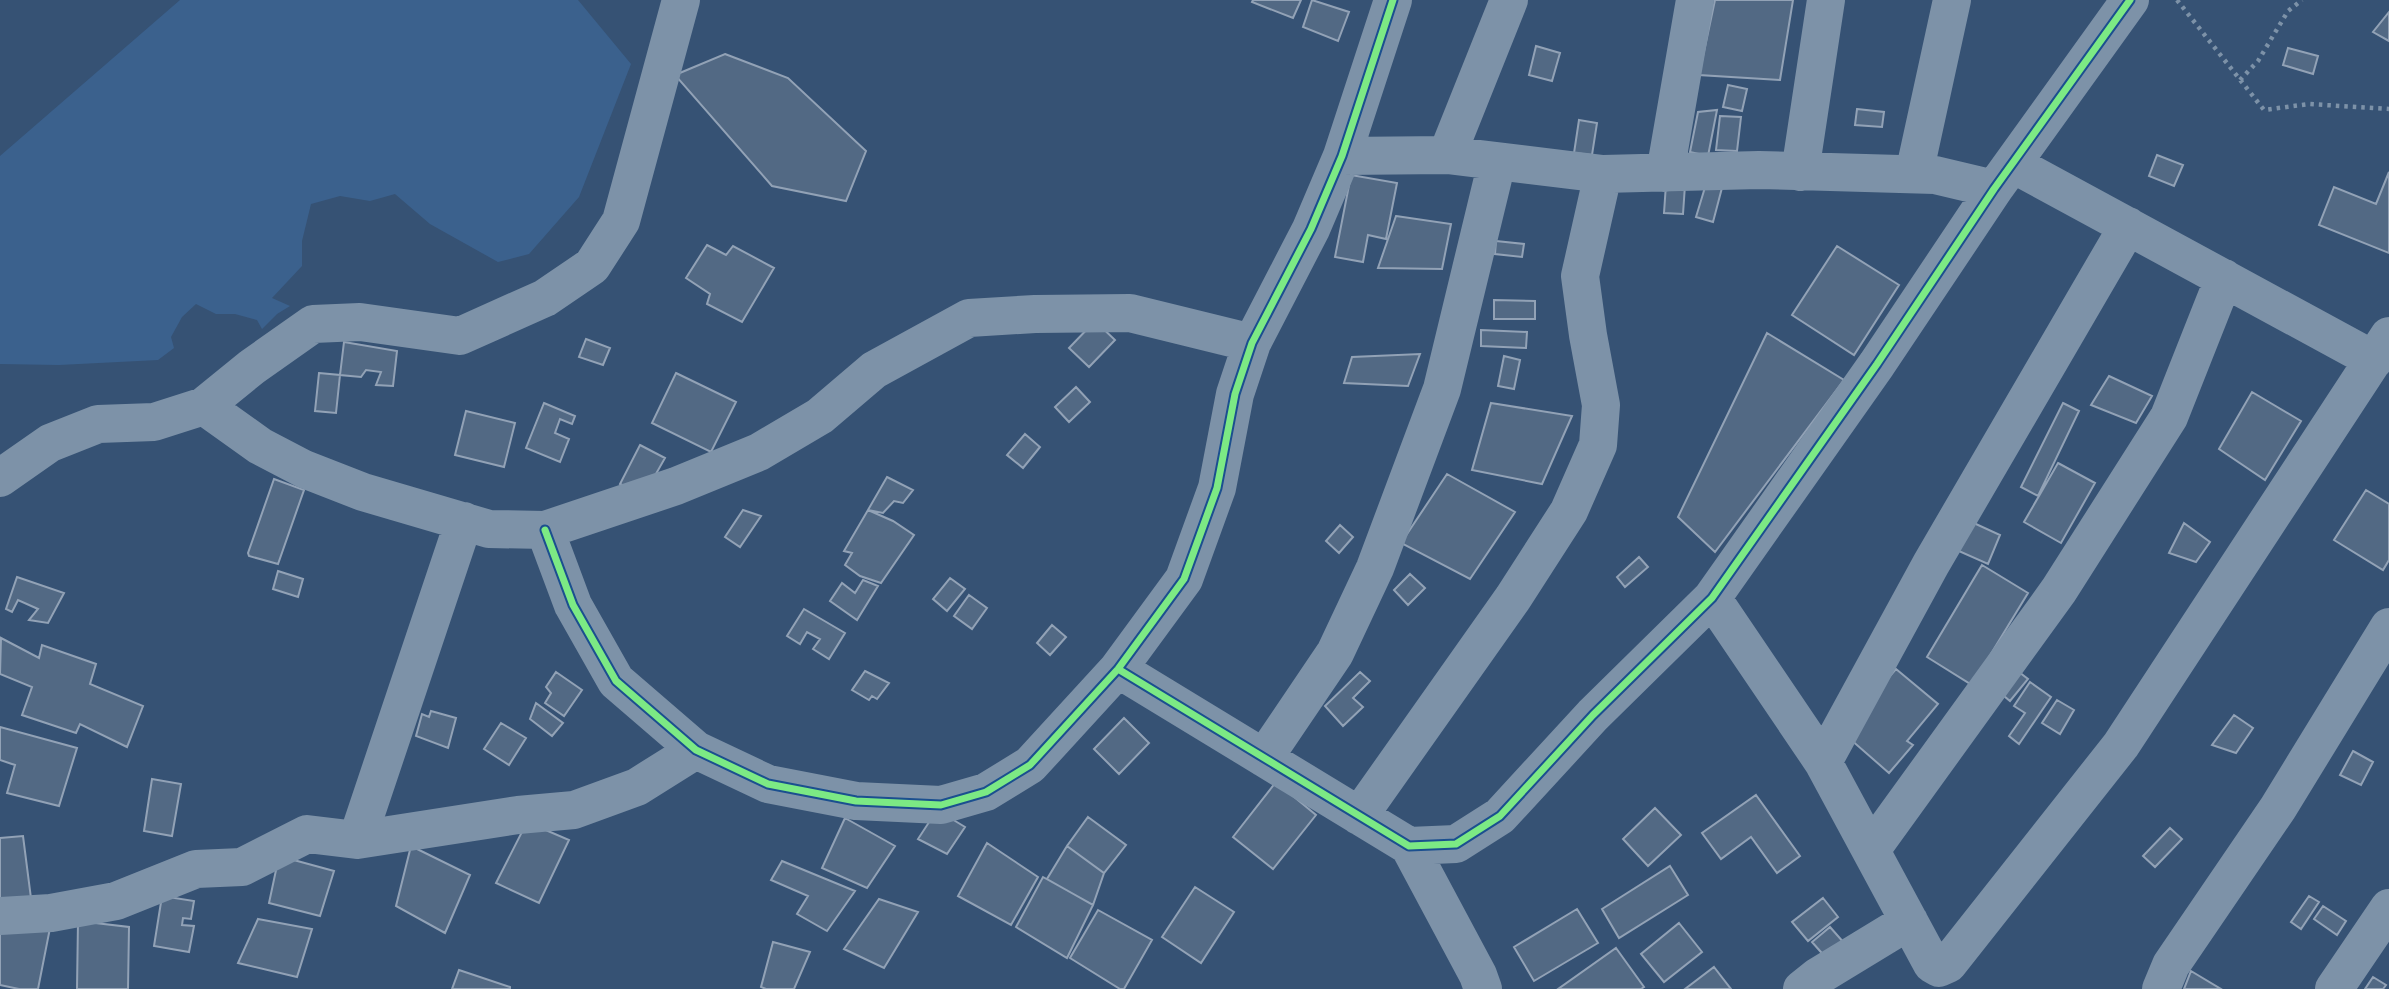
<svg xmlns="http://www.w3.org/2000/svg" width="2389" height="989" font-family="'Open Sans',sans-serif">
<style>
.water{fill:#3b618d}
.building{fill:#526984;stroke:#92a2b6;stroke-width:2}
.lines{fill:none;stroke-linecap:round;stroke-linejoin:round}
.path{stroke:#7d92a8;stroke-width:4.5;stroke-dasharray:3.5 5;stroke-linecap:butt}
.minor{stroke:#7d92a8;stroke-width:38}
.cycleway-casing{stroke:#1b4f8f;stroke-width:11}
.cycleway{stroke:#7ce984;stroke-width:7}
</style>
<rect width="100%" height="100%" fill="#365274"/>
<path class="water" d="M180,0H578L631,64L579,197L529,254L498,262L430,224L395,194L370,201L340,196L311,204L302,241V266L272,298L290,306L277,314L262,329L257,320L235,314H216L196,304L182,317L171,337L174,348L158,360L59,365L0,364V156Z"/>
<path class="building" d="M1253,0H1301L1293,18L1252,2Z
M1312,0L1349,12L1338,41L1303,27Z
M1715,0H1793L1780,80L1699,75Z
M2389,12V41L2373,32Z
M1536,46L1560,53L1552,81L1529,75Z
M2288,48L2318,56L2313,74L2283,65Z
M725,54L788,78L866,151L846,201L772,186L675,75Z
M1728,85L1747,89L1742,111L1723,107Z
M1857,109L1884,112L1882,127L1855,125Z
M1717,110L1708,156L1690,152L1698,112Z
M1720,116L1741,117L1737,151L1716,150Z
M1579,120L1597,123L1592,155L1574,153Z
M2157,155L2183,165L2174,186L2149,176Z
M2389,172V253L2319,225L2334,187L2376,204Z
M1351,175L1397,183L1386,239L1368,235L1363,262L1335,257Z
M1666,184L1685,185L1683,214L1664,213Z
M1706,184H1723L1713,222L1696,217Z
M1396,216L1451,224L1442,269L1378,268Z
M1496,241L1524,244L1522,257L1495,254Z
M707,245L726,255L733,246L774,268L742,322L707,304L710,294L686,278Z
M1837,246L1899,285L1854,355L1792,315Z
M1494,300L1535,301V319H1494Z
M1095,321L1115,340L1089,367L1069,348Z
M1481,330L1527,332L1526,348L1481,346Z
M1767,333L1844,380L1715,552L1678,517Z
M586,339L610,348L603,365L579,357Z
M344,342L397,351L393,386L376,385L381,372L366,370L361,377L340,375Z
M1420,354L1408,386L1344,383L1352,357Z
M1504,356L1520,360L1514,389L1498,386Z
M319,373L340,375L336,413L315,411Z
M676,373L736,402L711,452L652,423Z
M2109,376L2152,396L2136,423L2091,405Z
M1076,387L1090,402L1069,422L1055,407Z
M2252,392L2301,421L2265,480L2219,449Z
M544,403L575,416L572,424L560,419L555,433L569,439L560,462L526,448Z
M1491,403L1572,416L1542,484L1472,470Z
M2063,403L2079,411L2038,496L2021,487Z
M466,411L515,423L504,467L455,455Z
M1025,434L1040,447L1023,468L1007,455Z
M640,445L665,458L644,495L620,484Z
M2058,463L2095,483L2061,543L2024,522Z
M1447,474L1515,512L1470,579L1401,543Z
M887,477L913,490L903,503L894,501L883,513L868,510Z
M274,479L304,490L278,564L249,556L248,553Z
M2366,490L2389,504V560L2383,570L2334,540Z
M743,510L761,516L740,547L725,537Z
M868,510L893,521L914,535L881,583L860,576L845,565L852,553L844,551Z
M1965,519L2000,535L1988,564L1952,548Z
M2184,523L2210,542L2196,562L2169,553Z
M1340,525L1353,537L1339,553L1326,541Z
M1639,557L1648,567L1625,587L1617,577Z
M1982,565L2028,593L1972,685L1927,657Z
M278,571L303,579L298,597L273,589Z
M1410,574L1425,588L1408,605L1394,590Z
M17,577L64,593L48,623L29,620L38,609L18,600L12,612L6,609Z
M950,578L965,589L947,611L933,599Z
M863,580L878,586L857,620L830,601L842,583L855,593Z
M969,595L987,608L972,629L954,616Z
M804,609L845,633L829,659L813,649L820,639L807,632L800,644L787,636Z
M1052,625L1066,637L1050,655L1037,643Z
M1,638L39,658L42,645L96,664L90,684L143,706L127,747L80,724L76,733L22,715L32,687L0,674Z
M1896,669L1938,704L1907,741L1913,745L1889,773L1842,732Z
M2015,669L2028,679L2010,701L1998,691Z
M865,671L889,683L877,699L872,696L869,700L852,690Z
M556,672L582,690L564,716L545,703L551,693L546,687Z
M1360,672L1370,681L1353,698L1363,707L1343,726L1325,706Z
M2030,682L2051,697L2019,744L2009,736L2025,713L2014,706Z
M2057,700L2074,710L2060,734L2042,723Z
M536,703L563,723L552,736L530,719Z
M431,711L456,718L448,748L416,736L422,714L429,717Z
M2234,715L2253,728L2236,753L2212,745Z
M1124,718L1149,743L1119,774L1094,749Z
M501,723L526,738L509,765L484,749Z
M0,727L77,748L59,806L7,793L15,765L0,760Z
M2353,751L2373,762L2361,785L2340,775Z
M152,779L181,784L172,836L144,831Z
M1276,782L1316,815L1273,869L1233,837Z
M1756,795L1800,856L1777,873L1751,837L1721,859L1702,833Z
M1655,808L1681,835L1648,866L1623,839Z
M937,810L965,827L947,854L918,839Z
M1088,817L1126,845L1104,873L1067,846Z
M845,818L895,846L867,888L822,868Z
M527,822L569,840L539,903L496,883Z
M2170,828L2182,839L2155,867L2143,856Z
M23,836L32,906L0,908V838Z
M987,843L1038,877L1011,925L958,896Z
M411,846L470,875L445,933L396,906Z
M1067,846L1104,873L1093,905L1047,879Z
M279,856L334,871L320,916L269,903Z
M782,861L855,891L827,931L797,914L808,896L771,880Z
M1670,866L1688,895L1619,938L1602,909Z
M1043,877L1093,905L1067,958L1016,927Z
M1195,887L1234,912L1201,963L1162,937Z
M162,896L194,901L191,919L183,918L182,925L194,926L189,952L154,946Z
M2309,896L2319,902L2301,929L2291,922Z
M1823,898L1838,917L1808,941L1792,922Z
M879,899L918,912L884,968L844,949Z
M2323,906L2346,921L2337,935L2314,919Z
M1577,909L1598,943L1534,981L1514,947Z
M1098,910L1152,940L1124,989H1120L1070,958Z
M258,919L312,929L297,977L238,963Z
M78,921L129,927L128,989H77Z
M1679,923L1702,952L1664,982L1641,954Z
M1830,927L1845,944L1828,960L1812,942Z
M0,928H50L38,989H19L0,985Z
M773,942L810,952L794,989H766L761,987Z
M1616,948L1644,987L1641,989H1558Z
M1714,967L1731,989H1685Z
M459,970L510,987V989H452Z
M2191,971L2221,989H2184Z
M2373,977L2386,985L2383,989H2365Z"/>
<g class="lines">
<path class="path" d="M2177,0L2264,110L2309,104L2389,109
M2240,80L2258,61L2288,11L2302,0"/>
<path class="minor" d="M1447,155L1509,0
M1342,156L1447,155L1603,174L1759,170L1935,175L1994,189
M2013,164L2374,360
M1800,172L1826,0
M1665,173L1695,0
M1914,174L1952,0
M204,406L260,446L304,469L363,492L489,529L545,530L676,486L759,452L820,416L874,370L969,318L1035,314L1130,313L1252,343
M0,478L50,443L98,424L154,422L204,406L252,367L313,324L360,322L460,336L545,298L592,266L621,221L681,0
M545,530L573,605L616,681L696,750L768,784L856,801L941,805L986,792L1030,765L1118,669L1184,579L1217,488L1235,394L1252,343L1311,229L1342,156L1393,0
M1712,598L1823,762L1932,964L1939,968L1948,964L2121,745L2389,336
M1118,669L1409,846L1456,844L1500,816L1593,715L1712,598L1877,364L1994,189L2130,0
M1264,758L1335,653L1375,568L1442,389L1497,162
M1823,762L1931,564L2128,226
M1359,816L1513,598L1569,511L1598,445L1601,405L1588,335L1580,276L1603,174
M357,840L464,521
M1409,846L1478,975L1483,989
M1871,850L2059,590L2169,417L2224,278
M0,916L51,913L116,901L196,869L242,867L307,834L357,840L518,815L574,810L637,787L696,750
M1802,989L1817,977L1909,921
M2161,989L2171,965L2278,808L2389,627
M2334,989L2389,908"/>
<g class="cycleway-casing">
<path id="cycleway" d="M545,530L573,605L616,681L696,750L768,784L856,801L941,805L986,792L1030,765L1118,669L1184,579L1217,488L1235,394L1252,343L1311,229L1342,156L1393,0
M1118,669L1409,846L1456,844L1500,816L1593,715L1712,598L1877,364L1994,189L2130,0"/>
</g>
<use href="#cycleway" class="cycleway"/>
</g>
</svg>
